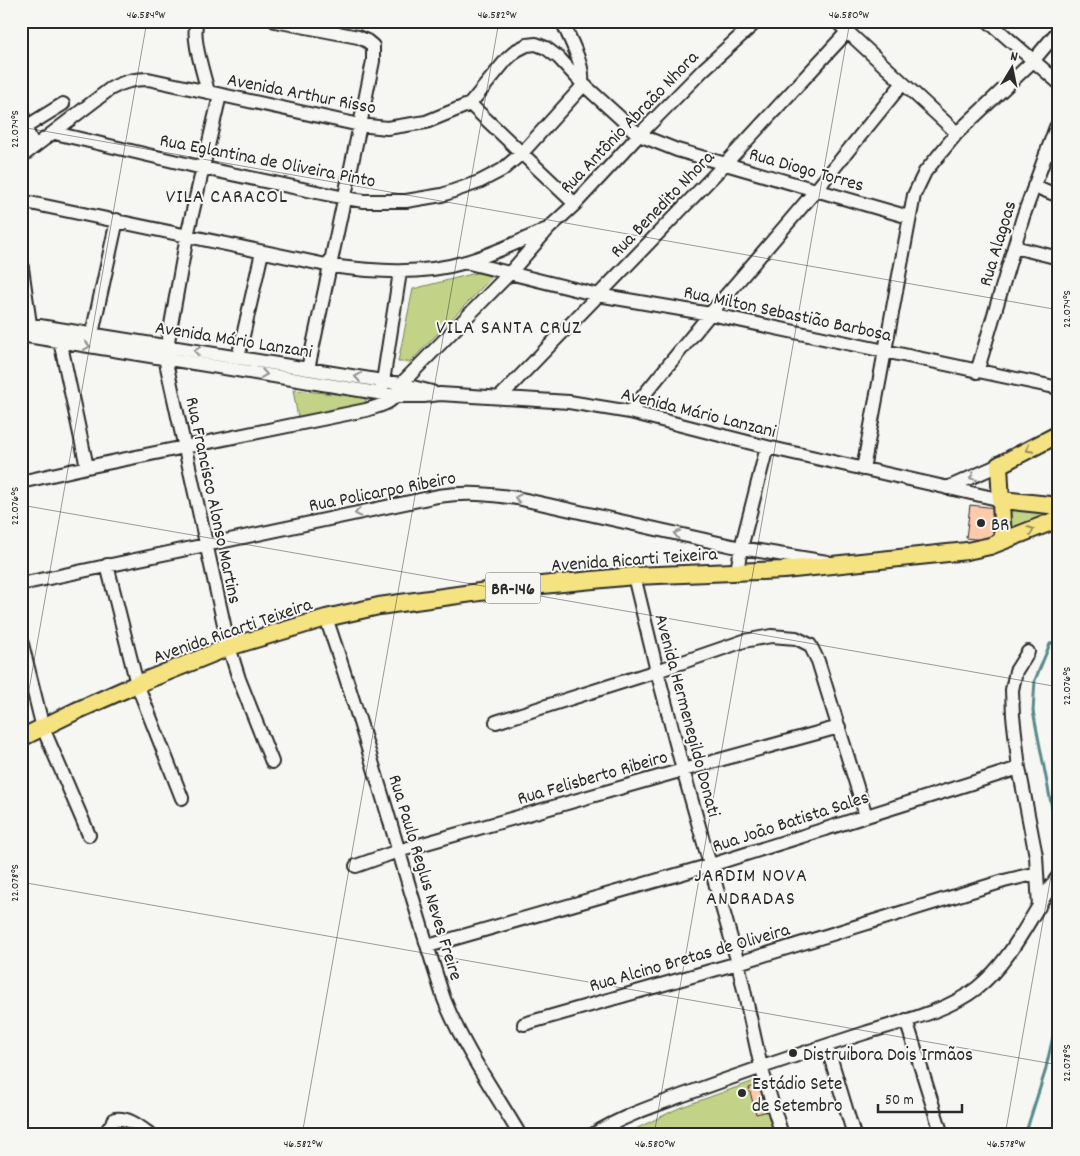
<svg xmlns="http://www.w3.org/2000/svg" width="1080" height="1156" font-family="Dekko,sans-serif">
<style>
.green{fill:#c2d388;stroke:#767f5a}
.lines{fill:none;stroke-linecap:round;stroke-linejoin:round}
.stream{stroke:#58898c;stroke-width:3}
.building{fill:#fdcbac;stroke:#2b2b2b}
.minor-casing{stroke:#2b2b2b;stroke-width:16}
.major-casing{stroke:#2b2b2b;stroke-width:20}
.minor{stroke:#f6f6f2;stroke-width:12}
.major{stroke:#f5e382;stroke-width:16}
.oneway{stroke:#90908e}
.oneway2{stroke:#908756}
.ticks{fill:none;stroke:#2b2b2b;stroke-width:1;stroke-opacity:0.45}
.poi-dot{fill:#2b2b2b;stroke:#f6f6f2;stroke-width:2}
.labels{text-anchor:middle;stroke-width:4;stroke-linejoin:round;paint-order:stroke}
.shield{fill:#f6f6f2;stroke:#686867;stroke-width:1}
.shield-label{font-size:18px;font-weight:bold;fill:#2b2b2b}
.street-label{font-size:19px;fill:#2b2b2b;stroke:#f6f6f2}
.poi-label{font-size:19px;fill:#2b2b2b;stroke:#f6f6f2;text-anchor:start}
.neighbourhood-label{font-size:20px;letter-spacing:1px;fill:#2b2b2b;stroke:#f6f6f2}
.neatline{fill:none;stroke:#2b2b2b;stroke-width:2}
.ticks-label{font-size:12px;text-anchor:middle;fill:#2b2b2b}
</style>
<rect width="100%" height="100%" fill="#f6f6f2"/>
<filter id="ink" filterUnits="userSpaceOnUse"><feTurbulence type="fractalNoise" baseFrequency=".02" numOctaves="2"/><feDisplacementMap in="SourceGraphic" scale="10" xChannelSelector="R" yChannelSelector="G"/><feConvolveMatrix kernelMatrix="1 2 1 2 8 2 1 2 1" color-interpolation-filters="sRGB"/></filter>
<g filter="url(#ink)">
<path class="green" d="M497,272L410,362H398L413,289L476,273Z
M293,390L358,396L365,398L366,402L365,405L298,418Z
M1010,505L1059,511L1008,535Z
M760,1079L776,1135H623L679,1108Z"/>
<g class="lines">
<path class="stream" d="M1059,639L1050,644L1035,680L1033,711L1059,844
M1025,1135L1045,1072L1059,1010"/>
</g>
<path class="building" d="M970,505L996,508L992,541L966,538Z
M760,1084L768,1111L756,1114L749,1088Z"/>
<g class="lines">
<g class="minor-casing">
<path id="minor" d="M197,21C191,38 204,74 208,92
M275,21L358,37L367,41L373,46V61L360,125L308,369
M836,21L957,133
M988,21L1059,83
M220,95L187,236L165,358L229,647L239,679L272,762
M470,104L575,204
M21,109L25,127L34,146
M21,130L63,104
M55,133L203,168L345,198L364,201H406L442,195L479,182L502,170L522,153L580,89C589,72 569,38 562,21
M1046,153L1059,155
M21,157L110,89C123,82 133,79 148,79L360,125L387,128L426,122L470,104L507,59L517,50L527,45L536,44L546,48L559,58L583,84L639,135L677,150L909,217
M1034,186L1059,196
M21,201L331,266C376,272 422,275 466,262C493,254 519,242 545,230
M1014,247L1059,258
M21,261L30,324
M465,262L598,295L710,314L1059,388
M21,323L401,384L432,392
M92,334L117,220
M21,335L396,396H424L440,394L569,402L630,412L767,447L1002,500
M59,336L87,467
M238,358L262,252
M977,372L1023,217L1056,127
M382,388L400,272
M500,397L725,164L847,32
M630,412L710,314L817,189L902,84
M863,469L914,195L925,172L957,133L1033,61L1059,30
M21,482L87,467L366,410C384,404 394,404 401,384L509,274L549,228L575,204L639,135L704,69L757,21
M947,488L999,465
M107,565L137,684L182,798
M737,571L741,548L767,447
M634,576L657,671L683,770L738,963L761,1067L782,1135
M21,584L438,496C467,492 488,494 517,498L741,548L827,562
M326,618C370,744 403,873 444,999C463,1047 494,1091 520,1135
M21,640L43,728L89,835
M1028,652L1016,671L1012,690L1013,716L1019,768L1036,856L1039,907
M496,722L657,671L744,641L771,636L796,638L810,645L818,661L866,816
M356,866L398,851L683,770L839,727
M428,946L711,865L1019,768
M906,1020L942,1135
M524,1024L738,963L1004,881L1037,873
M827,1046L854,1135
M104,1135L115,1119C129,1117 140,1127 151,1135
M592,1135C623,1116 656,1105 689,1093C748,1071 806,1052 865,1033C901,1022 948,1011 977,988C1015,957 1031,913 1059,875"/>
</g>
<g class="major-casing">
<path id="major" d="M1002,500L1059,506
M1003,540L999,465L1059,434
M21,738L76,711L137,684L229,647L326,618L379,606L501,589L634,576L784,570L967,551L990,546L1059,519"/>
</g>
<use href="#minor" class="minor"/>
<use href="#major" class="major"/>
</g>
<defs><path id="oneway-chevron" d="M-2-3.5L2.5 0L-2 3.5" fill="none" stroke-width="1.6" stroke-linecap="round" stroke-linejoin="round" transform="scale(1.25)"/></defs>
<g class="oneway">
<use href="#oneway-chevron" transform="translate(87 346) rotate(9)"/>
<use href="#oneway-chevron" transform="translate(197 351) rotate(-171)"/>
<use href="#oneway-chevron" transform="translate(264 374) rotate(9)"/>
<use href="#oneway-chevron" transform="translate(358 377) rotate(-171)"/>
<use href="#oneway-chevron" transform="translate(973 477) rotate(157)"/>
<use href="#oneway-chevron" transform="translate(518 498) rotate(-169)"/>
<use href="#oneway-chevron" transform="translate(358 513) rotate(168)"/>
<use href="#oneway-chevron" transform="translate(677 534) rotate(-167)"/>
</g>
<g class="oneway2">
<use href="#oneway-chevron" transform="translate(1029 449) rotate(152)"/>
<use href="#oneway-chevron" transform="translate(1031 530) rotate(-21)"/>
</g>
</g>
<path class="ticks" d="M21,127L1059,310M21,505L1059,687M21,735L147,21M21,882L1059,1065M302,1135L499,21M654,1135L850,21M1005,1135L1059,831"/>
<g class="poi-dot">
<circle cx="981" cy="523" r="5"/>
<circle cx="793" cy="1053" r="5"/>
<circle cx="742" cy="1093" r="5"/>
</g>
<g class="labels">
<rect class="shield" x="485.5" y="572.5" width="55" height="31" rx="4"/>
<g class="shield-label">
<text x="513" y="594">BR-146</text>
</g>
<g class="street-label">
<text transform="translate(302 92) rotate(11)" y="7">Avenida Arthur Risso</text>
<text transform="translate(628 121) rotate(-46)" y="7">Rua Antônio Abraão Nhora</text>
<text transform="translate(268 159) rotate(11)" y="7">Rua Eglantina de Oliveira Pinto</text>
<text transform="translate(807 168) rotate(16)" y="7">Rua Diogo Torres</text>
<text transform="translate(661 203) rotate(-46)" y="7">Rua Benedito Nhora</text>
<text transform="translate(996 243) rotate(-73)" y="7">Rua Alagoas</text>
<text transform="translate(788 312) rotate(12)" y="7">Rua Milton Sebastião Barbosa</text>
<text transform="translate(234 338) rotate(9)" y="7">Avenida Mário Lanzani</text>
<text transform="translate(699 411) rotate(14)" y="7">Avenida Mário Lanzani</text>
<text transform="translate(382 490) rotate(-11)" y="7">Rua Policarpo Ribeiro</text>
<text transform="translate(215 500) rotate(78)" y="7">Rua Francisco Alonso Martins</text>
<text transform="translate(634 558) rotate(-4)" y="7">Avenida Ricarti Teixeira</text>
<text transform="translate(232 629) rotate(-19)" y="7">Avenida Ricarti Teixeira</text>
<text transform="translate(689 715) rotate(75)" y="7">Avenida Hermenegildo Donati</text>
<text transform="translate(592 776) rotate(-16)" y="7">Rua Felisberto Ribeiro</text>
<text transform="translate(790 820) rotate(-18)" y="7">Rua João Batista Sales</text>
<text transform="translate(427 877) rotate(73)" y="7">Rua Paulo Reglus Neves Freire</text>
<text transform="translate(689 956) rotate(-16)" y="7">Rua Alcino Bretas de Oliveira</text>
</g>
<g class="poi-label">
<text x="991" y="530">BR</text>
<text x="803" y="1060">Distruibora Dois Irmãos</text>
<text x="752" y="1089">Estádio Sete<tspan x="752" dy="22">de Setembro</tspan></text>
</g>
<g class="neighbourhood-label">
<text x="227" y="202">VILA CARACOL</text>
<text x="509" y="333">VILA SANTA CRUZ</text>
<text x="751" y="881">JARDIM NOVA<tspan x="751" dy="23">ANDRADAS</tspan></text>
</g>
</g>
<rect width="1080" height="1156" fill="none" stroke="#f6f6f2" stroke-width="55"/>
<g transform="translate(1012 68) rotate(10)" stroke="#f6f6f2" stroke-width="4" paint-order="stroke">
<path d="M0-4L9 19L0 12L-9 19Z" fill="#2b2b2b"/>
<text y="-8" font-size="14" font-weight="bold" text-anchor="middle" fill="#2b2b2b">N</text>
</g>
<path d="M878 1104v8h84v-8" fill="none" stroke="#2b2b2b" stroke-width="2.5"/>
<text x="885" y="1104" font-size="15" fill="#2b2b2b" stroke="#f6f6f2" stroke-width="4" paint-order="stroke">50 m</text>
<rect x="28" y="28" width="1024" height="1100" class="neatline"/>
<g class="ticks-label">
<text x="146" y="18">46.584°W</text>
<text x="497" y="18">46.582°W</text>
<text x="849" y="18">46.580°W</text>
<text transform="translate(14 129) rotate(-90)" y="4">22.074°S</text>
<text transform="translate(1066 309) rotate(-90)" y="4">22.074°S</text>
<text transform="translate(14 506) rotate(-90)" y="4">22.076°S</text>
<text transform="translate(1066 686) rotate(-90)" y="4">22.076°S</text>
<text transform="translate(14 883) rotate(-90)" y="4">22.078°S</text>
<text transform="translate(1066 1063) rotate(-90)" y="4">22.078°S</text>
<text x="303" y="1147">46.582°W</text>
<text x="655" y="1147">46.580°W</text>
<text x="1006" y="1147">46.578°W</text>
</g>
</svg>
